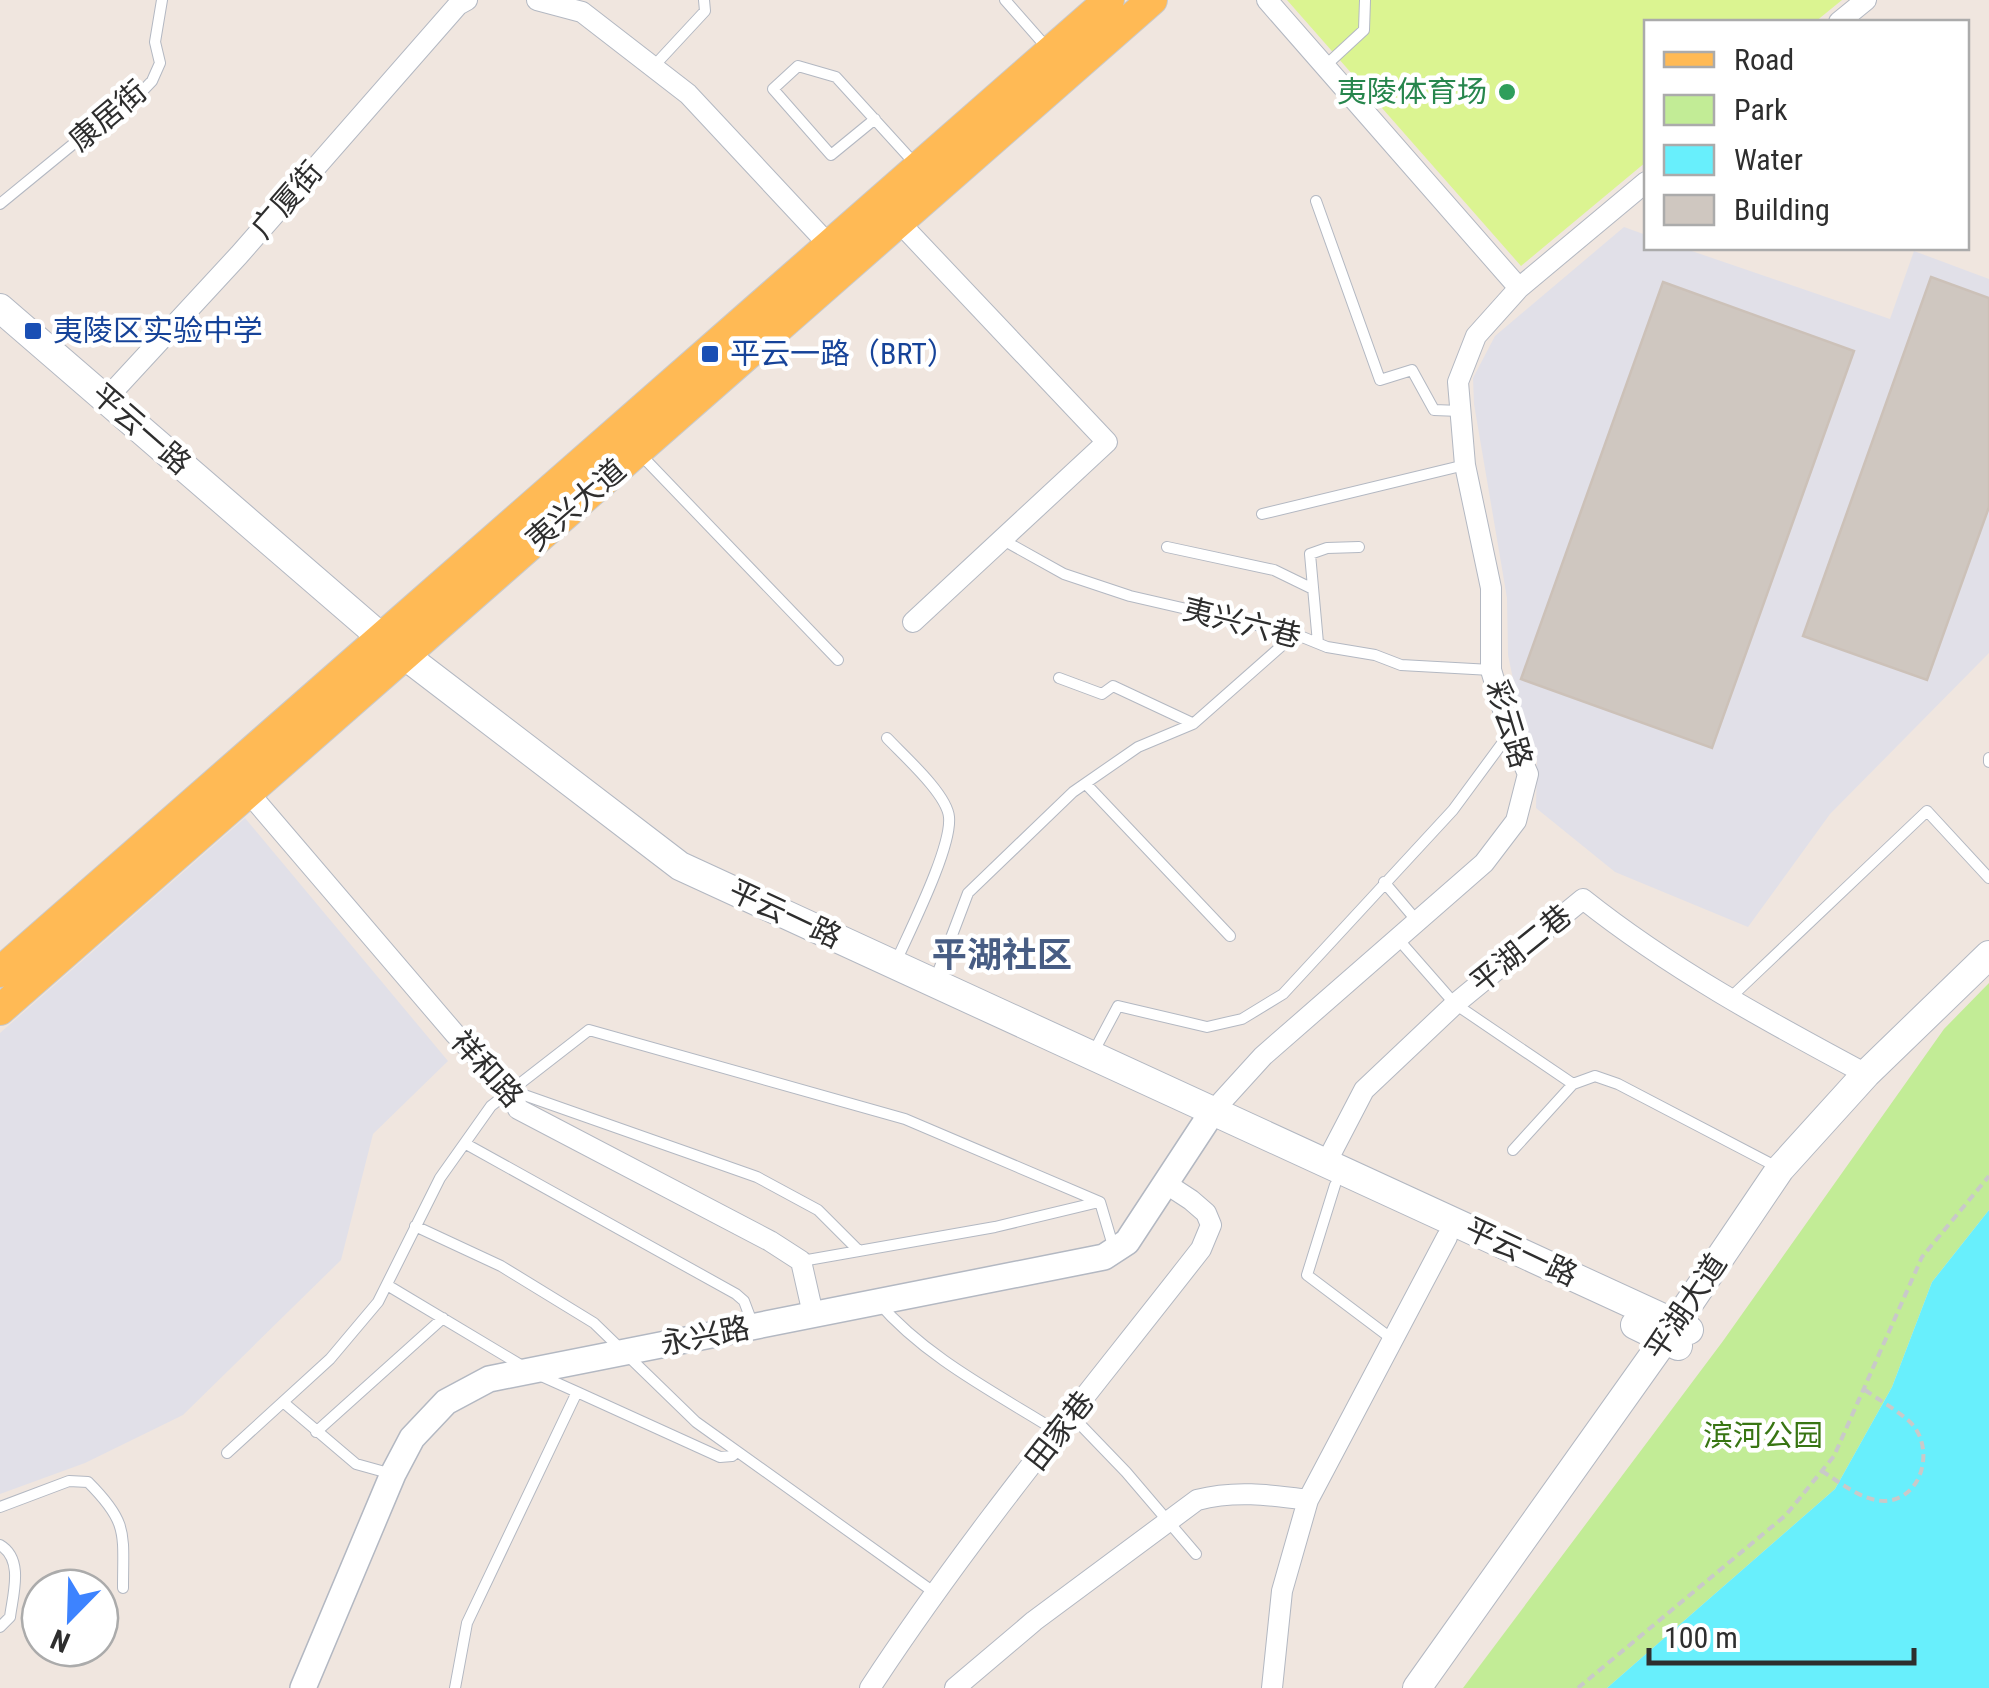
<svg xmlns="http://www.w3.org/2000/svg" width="1989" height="1688" font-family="'Roboto Condensed','Noto Sans SC',sans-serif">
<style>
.industrial{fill:#e1e0e8}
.green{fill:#c2ec96}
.pitch{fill:#dbf491}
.water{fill:#68effc}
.building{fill:#cfc7c0;stroke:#ccc1b8;stroke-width:2.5}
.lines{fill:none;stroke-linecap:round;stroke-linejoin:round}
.service-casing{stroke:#b3b8c2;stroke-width:12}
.minor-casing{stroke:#b3b8c2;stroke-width:22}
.tertiary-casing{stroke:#b3b8c2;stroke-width:28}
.secondary-casing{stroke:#b3b8c2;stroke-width:30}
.primary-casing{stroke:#c9c9c9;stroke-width:32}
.path{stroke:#c9c9c9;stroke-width:4;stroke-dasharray:8 5;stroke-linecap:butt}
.service{stroke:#fff;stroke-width:10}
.minor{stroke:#fff;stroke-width:20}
.tertiary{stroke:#fff;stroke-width:25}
.secondary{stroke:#fff;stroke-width:28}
.primary{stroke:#ffba55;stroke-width:30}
.leisure-dot{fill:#2e9e5b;stroke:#fff;stroke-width:4}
.transit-dot{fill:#1a4fb4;stroke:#fff;stroke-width:4}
.labels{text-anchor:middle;stroke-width:9;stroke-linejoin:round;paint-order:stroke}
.leisure-label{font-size:30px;fill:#27864d;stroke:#fff;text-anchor:end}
.street-label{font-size:30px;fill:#2e2e2e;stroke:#fff}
.transit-label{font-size:30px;fill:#164399;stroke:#fff;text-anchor:start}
.park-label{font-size:30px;fill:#387513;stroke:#fff}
.quarter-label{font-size:35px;font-weight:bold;fill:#485d84;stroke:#fff}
</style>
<rect width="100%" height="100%" fill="#f0e6df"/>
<path class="industrial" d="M1624,227L1646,235V248H1683L1890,319L1914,251L1989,279V653L1830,814L1748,927L1615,872L1536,808L1537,758L1519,708L1508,655L1507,598L1474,404L1473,378L1495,336Z
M245,818L448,1061L373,1134L341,1260L183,1415L85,1463L0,1494V1033Z"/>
<path class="green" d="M1989,983V1210L1932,1282L1892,1387L1835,1489L1607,1688H1463L1723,1341L1944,1029Z"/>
<path class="pitch" d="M1287,0H1842L1815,22H1646V162L1521,266Z"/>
<path class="water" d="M1989,1210V1688H1607L1835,1489L1892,1387L1932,1282Z"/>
<path class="building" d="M1931,277L1989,298V507L1927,680L1803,636Z
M1663,282L1854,351L1712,748L1521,679Z"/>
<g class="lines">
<g class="service-casing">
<path id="service" d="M1005,0L1049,50
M654,66L705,11L704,0
M1324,67L1364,30L1365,0
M875,119L831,155L773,89L798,66L836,77L917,166
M1316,201L1380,380L1412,370L1434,410L1460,411
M0,204L83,136L130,104L152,81L160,63L155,42L162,0
M641,455L838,660
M1262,514L1465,465
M1003,540L1064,574L1130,596L1295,634L1327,647L1375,655L1401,665L1491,670
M1167,547L1274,570L1313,589
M1318,643L1310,554L1327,548L1359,547
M1059,678L1102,694L1113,686L1192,723
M887,738C903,755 947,794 949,817C952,848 909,932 895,964
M1989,758V762
M1086,784L1230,936
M1384,882L1417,921
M1398,939L1455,1004L1573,1084
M935,980L968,893L1073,792L1138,747L1193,724L1295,634
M1729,999L1927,811L1989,878
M1093,1053L1118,1006L1207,1027L1242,1019L1283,994L1453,810L1509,734
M510,1090L757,1177L818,1210L859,1251
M466,1144L736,1294L744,1301L753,1325
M1513,1150L1573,1084L1595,1076L1618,1084L1779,1168
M1335,1185L1307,1275L1392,1339
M415,1226L501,1266L594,1323L696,1422L935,1593
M802,1261L995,1227L1099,1202
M387,1285L524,1367
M878,1302C926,1358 996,1393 1058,1432
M577,1392L720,1457L732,1456L737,1452
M283,1402L356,1464L392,1474
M1072,1416L1126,1472L1196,1554
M316,1432L443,1318
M227,1453L330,1359L378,1302L440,1178L491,1106L589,1030L905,1119L1100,1202L1114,1249
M0,1507L69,1481L88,1482C129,1523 123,1533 123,1588
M0,1545C24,1559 13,1594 10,1617L0,1627
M455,1688L467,1623L577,1392L539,1375"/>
</g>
<g class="minor-casing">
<path id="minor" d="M537,0L582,12L688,94L828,244
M1267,0L1519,288
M1839,22L1866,0
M899,222L1107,442L913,622
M106,399L239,255L458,5L467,0
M248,792L455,1034L510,1090L518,1109L770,1241L801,1261L813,1314
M1213,1111L1263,1056L1484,863L1516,821L1528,774L1510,733L1491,670V588L1465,465L1458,382L1476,336L1519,288L1646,182
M1326,1163L1364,1090L1455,1004L1583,899C1671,969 1767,1021 1866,1074
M870,1688C970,1535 1089,1393 1201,1249L1211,1225L1206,1213L1191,1200L1165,1183
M955,1688L1034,1621L1197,1500C1235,1490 1270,1495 1308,1500
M1272,1688L1282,1591L1308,1500L1447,1237"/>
</g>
<g class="tertiary-casing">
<path id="tertiary" d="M303,1688L393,1474L412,1438L446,1402L489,1379L1104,1257L1127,1242L1213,1111"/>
</g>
<g class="secondary-casing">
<path id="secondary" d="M0,308L382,638L680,866L1689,1330
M1635,1325L1678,1346
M1417,1688L1665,1339L1780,1169L1866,1074L1989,955"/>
</g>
<g class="primary-casing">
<path id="primary" d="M0,972L1109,0
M0,1010L1152,0"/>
</g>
<path class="path" d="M1822,1471C1841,1483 1862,1501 1885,1501C1924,1499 1935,1446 1910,1422C1897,1410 1879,1400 1865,1390
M1578,1688L1786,1515L1834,1456L1922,1257L1989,1176"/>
<use href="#service" class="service"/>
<use href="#minor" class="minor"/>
<use href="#tertiary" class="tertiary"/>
<use href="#secondary" class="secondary"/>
<use href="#primary" class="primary"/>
</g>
<circle class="leisure-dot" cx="1507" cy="92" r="10"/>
<g class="transit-dot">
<rect x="23" y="321" width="20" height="20" rx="5"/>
<rect x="700" y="344" width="20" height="20" rx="5"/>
</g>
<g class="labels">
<g class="leisure-label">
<text x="1487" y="102">夷陵体育场</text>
</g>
<g class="street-label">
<text transform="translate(108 116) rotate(-40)" y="10">康居街</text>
<text transform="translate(287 200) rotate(-49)" y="10">广厦街</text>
<text transform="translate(141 429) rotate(41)" y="10">平云一路</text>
<text transform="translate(576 505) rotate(-41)" y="10">夷兴大道</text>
<text transform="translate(1242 623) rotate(14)" y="10">夷兴六巷</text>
<text transform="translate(1509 724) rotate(73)" y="10">彩云路</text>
<text transform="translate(785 914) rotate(25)" y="10">平云一路</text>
<text transform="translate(1521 949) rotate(-39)" y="10">平湖二巷</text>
<text transform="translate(487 1069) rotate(48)" y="10">祥和路</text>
<text transform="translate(1521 1252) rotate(25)" y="10">平云一路</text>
<text transform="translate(1686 1307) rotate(-56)" y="10">平湖大道</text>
<text transform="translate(705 1336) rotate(-11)" y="10">永兴路</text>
<text transform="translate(1060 1431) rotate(-52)" y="10">田家巷</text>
</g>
<g class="transit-label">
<text x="53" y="341">夷陵区实验中学</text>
<text x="730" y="364">平云一路（BRT）</text>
</g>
<g class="park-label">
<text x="1763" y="1446">滨河公园</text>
</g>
<g class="quarter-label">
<text x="1002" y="967">平湖社区</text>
</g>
</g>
<rect x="1644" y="20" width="325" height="230" fill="#ffffff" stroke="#ababab" stroke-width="2.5"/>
<rect x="1664" y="52" width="50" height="15" fill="#ffba55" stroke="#ababab" stroke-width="2.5"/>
<text x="1734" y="70" font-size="30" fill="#2e2e2e">Road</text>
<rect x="1664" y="95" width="50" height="30" fill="#c2ec96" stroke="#ababab" stroke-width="2.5"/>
<text x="1734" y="120" font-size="30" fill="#2e2e2e">Park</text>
<rect x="1664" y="145" width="50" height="30" fill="#68effc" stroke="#ababab" stroke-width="2.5"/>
<text x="1734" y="170" font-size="30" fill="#2e2e2e">Water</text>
<rect x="1664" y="195" width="50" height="30" fill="#cfc7c0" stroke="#ababab" stroke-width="2.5"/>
<text x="1734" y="220" font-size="30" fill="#2e2e2e">Building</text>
<g transform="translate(70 1618) rotate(203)"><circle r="48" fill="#ffffff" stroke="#ababab" stroke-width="2.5"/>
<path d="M0-8L18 38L0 25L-18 38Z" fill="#3d83ff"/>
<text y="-15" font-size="28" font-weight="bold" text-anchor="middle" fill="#2e2e2e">N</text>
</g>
<path d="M1649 1648v15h265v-15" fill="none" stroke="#2e2e2e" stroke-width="5"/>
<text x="1664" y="1648" font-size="30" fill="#2e2e2e" stroke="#ffffff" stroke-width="8" paint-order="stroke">100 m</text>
</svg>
